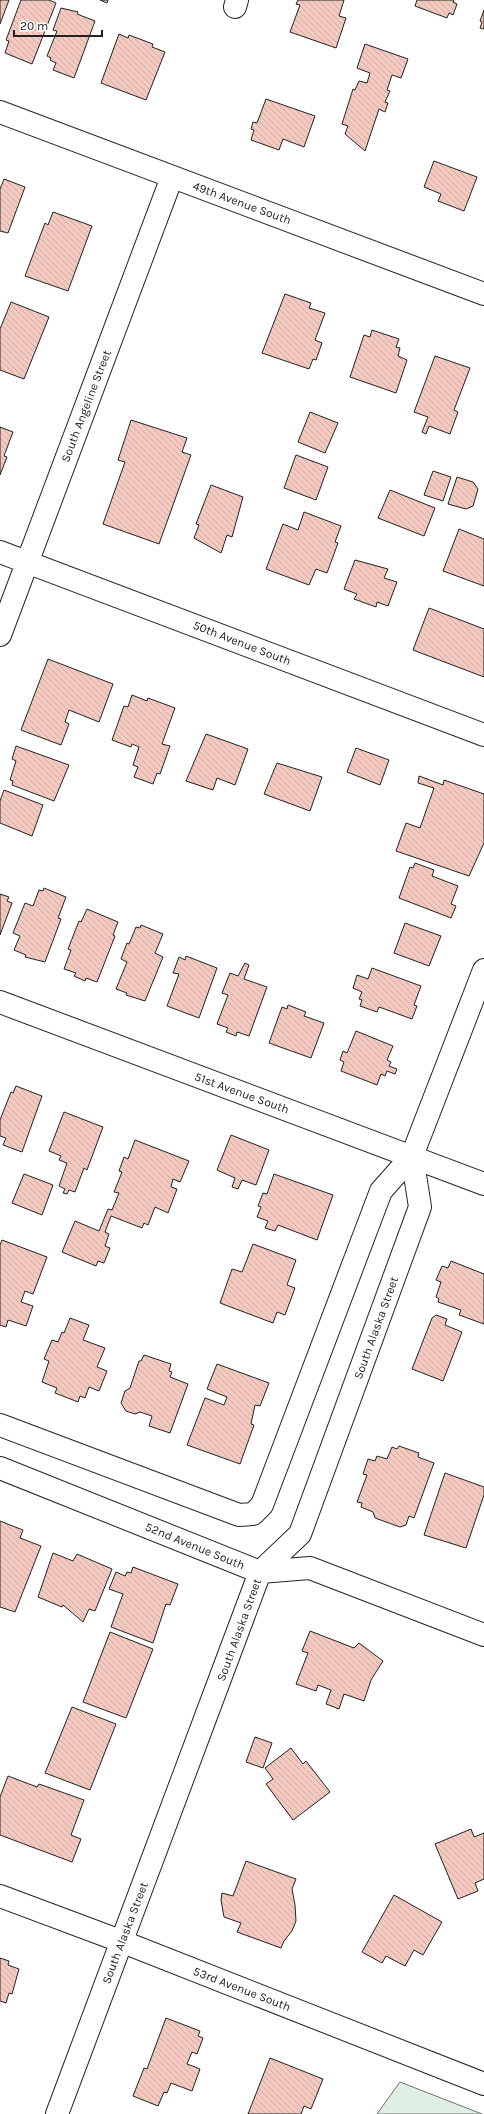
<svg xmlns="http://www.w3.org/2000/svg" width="484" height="2114" font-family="Karla,sans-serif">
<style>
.park{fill:#e0efe3;stroke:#6f6f6f}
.building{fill:url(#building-back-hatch);stroke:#222}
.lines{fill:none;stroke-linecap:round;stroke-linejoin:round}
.street-casing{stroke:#222;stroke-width:24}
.secondary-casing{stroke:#222;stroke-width:24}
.street{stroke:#fff;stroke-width:22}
.secondary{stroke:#fff;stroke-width:22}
.labels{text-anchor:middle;stroke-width:3;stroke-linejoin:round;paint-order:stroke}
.street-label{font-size:12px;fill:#222;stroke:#fff}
</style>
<defs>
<pattern id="building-back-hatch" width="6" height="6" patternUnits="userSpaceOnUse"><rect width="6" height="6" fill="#f3c9c0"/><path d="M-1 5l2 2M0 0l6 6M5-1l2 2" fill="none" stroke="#d0aca5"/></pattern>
</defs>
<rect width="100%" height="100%" fill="#fff"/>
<path class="park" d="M400,2082L482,2114H377Z"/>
<path class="building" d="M0,0H9L0,24Z
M21,0H49L56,3L32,64L5,53L9,41L6,40Z
M100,0H108L107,3Z
M298,0H344L339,16L346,18L336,48L290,32L300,5L296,4Z
M417,0H454L453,2L457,4L453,15L449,13L447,18L415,6Z
M61,8L78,12L77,14L95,21L74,78L53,70L56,63L50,60L51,58L47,56L57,31L53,30Z
M484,10V29L480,28L482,22L480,21Z
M119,34L128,38L129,35L153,44L152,47L165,52L146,100L101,83Z
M365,44L408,59L401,78L392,75L387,90L390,91L385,102L388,103L385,112L379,109L365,151L345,134L348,126L342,124L353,89L355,90L359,81L367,83L370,73L357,68Z
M266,99L315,116L304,147L283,139L279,150L251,140L254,130L251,129L253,122L257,123Z
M434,161L477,177L464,211L438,201L441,194L424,187Z
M4,179L25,187L8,233L0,231V189Z
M53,212L92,226L68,291L25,276L45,223L48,225Z
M285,294L311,303L309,308L325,313L315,340L322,343L316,360L313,359L309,369L262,353Z
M11,302L49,317L24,379L0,370V329Z
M372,330L399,339L396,347L400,348L398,356L407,360L396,393L350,377L364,335L370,337Z
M435,356L470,368L454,410L458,412L450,434L429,426L426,434L422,432L428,417L414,412Z
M310,412L338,423L325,453L298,442Z
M131,420L187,438L182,452L191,455L159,544L103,524L125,462L118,460Z
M0,427L13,432L4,456L7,457L0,475Z
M296,455L328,467L316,500L284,488Z
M433,471L451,477L443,501L424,495Z
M457,477L473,482L478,489L473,506L466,509L448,504Z
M211,485L243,497L232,537L227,535L221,553L194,538L199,525L196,524Z
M390,490L435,508L424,536L378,518Z
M304,512L341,526L335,542L338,543L327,573L316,569L309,585L266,569L283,524L298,530Z
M459,529L484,539V586L443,571Z
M355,560L388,569L384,578L397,582L388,606L377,602L376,607L354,599L357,594L344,589Z
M429,608L484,629V677L413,650Z
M48,659L113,684L99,722L69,710L65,722L69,724L61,745L21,730Z
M132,695L147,701L148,698L175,708L162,744L170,746L160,774L157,773L153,784L134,777L138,767L133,765L139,747L132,744L131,747L112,740L124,706L128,707Z
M206,734L248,749L235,785L217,778L213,790L186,781Z
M16,746L69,765L54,801L12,785L13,781L10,780L16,761L12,759Z
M356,748L389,760L380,785L347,772Z
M277,763L322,777L310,811L264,794Z
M419,776L443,785L444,780L484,794V843L469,876L396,851L406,823L420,828L434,788L418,783Z
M4,790L43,805L32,836L0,823V801Z
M415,863L434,870L432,876L458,886L451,904L456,906L451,918L399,898L410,867L413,868Z
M44,888L66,897L58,918L61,919L45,962L25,957L26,955L14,950L20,936L13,933L25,903L33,906L39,890L43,891Z
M0,894L9,897L7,901L12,903L0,935Z
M87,909L118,922L113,935L115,936L97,982L86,978L85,981L74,976L76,973L64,969L71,950L68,949L79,921L81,922Z
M405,923L441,936L429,966L394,953Z
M141,925L163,934L155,953L163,957L145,1001L126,995L127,993L116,989L127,962L121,959L127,943L129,944L136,927L140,928Z
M186,956L217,968L199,1018L167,1006L179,974L173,973L179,957L185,960Z
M245,963L249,965L244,979L267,987L249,1036L237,1032L236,1036L226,1032L228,1028L217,1024L228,995L222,993L230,973L238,976Z
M372,968L421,986L414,1005L417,1006L412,1019L379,1007L377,1012L360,1006L362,1000L359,999L362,992L353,988L357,975L368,979Z
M288,1005L306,1012L304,1016L324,1023L311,1058L269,1043L282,1007L287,1009Z
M356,1031L393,1046L387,1060L391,1062L389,1066L397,1069L395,1074L387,1071L385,1076L381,1074L377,1085L341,1071L344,1062L340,1060L343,1051L347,1053Z
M16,1086L42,1096L22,1152L3,1145L6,1138L0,1136V1120L11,1092L13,1093Z
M64,1112L103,1127L87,1170L84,1168L75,1192L69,1190L67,1194L63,1193L65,1189L59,1186L67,1163L59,1160L61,1156L49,1151Z
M231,1135L269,1150L256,1185L242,1180L238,1189L232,1187L235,1178L217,1170Z
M135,1140L189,1161L180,1182L173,1179L171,1187L177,1189L168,1213L155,1207L148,1225L144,1223L142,1228L111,1216L105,1232L109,1234L105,1246L110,1248L104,1263L98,1261L96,1266L62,1252L75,1221L99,1231L108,1209L112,1210L119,1193L114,1192L122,1172L119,1171L124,1157L128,1159Z
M24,1174L53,1185L42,1215L12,1203Z
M274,1174L333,1195L317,1240L278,1225L275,1231L265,1228L268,1221L257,1217L261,1207L258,1206L263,1193L267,1194Z
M2,1240L47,1257L33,1294L25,1291L21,1302L33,1306L26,1326L8,1320L6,1327L0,1325V1245Z
M253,1244L296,1260L287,1285L295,1288L285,1315L277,1312L273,1323L220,1303L232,1269L242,1272Z
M451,1261L484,1274V1324L459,1315L461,1310L438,1302L439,1299L436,1297L441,1282L436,1280L442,1266L448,1268Z
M436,1315L447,1319L445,1325L462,1332L443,1381L412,1369L432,1318Z
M70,1318L89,1325L83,1340L105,1348L97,1367L107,1371L99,1391L89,1387L85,1398L80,1396L78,1402L55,1393L57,1388L42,1382L49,1361L44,1359L52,1340L58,1342L62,1332L64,1333Z
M144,1355L171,1364L169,1371L172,1372L170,1377L188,1384L170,1433L149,1426L152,1416L140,1412L135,1414L126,1411L121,1403L125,1391L130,1388L139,1361H141Z
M217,1364L269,1383L260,1406L255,1405L251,1424L254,1425L240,1464L187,1445L205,1398L224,1405L227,1397L207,1389Z
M399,1446L419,1453L418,1457L434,1463L414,1518L409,1516L406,1525L400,1527L375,1518L373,1512L361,1507L362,1503L357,1502L367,1475L363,1474L368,1459L375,1461L377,1456L387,1459L392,1447L397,1449Z
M445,1473L484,1487V1495L466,1548L424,1535Z
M0,1521L23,1530L20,1538L41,1546L15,1612L0,1607Z
M53,1553L73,1561L77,1554L112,1569L95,1611L89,1609L83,1622L63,1605L62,1607L38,1597Z
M133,1567L178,1584L170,1605L166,1604L153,1643L111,1627L123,1594L109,1589L116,1572L125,1576L127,1572L131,1573Z
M310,1631L354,1648L359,1643L383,1661L371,1680L364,1701L344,1694L339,1709L326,1704L331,1690L318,1685L316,1691L296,1684L308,1653L302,1651Z
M110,1632L153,1649L126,1718L83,1702Z
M72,1707L116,1724L90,1790L45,1773Z
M255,1737L272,1743L263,1768L246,1762Z
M291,1748L303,1764L306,1761L330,1792L293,1820L266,1784L273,1779L265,1768Z
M8,1776L37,1787L39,1784L84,1800L71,1835L81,1839L72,1862L0,1835V1797Z
M471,1829L474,1837L484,1833V1879L475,1883L478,1891L458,1899L435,1844Z
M246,1861L296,1879L292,1889L295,1905L296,1921L292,1931L284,1941L281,1948L237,1932L241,1923L224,1917L221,1900L222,1893L233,1896Z
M394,1895L442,1922L423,1955L414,1950L405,1966L386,1956L382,1963L362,1952Z
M0,1958L9,1961L8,1965L19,1969L12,1994L9,1993L6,2003L0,2001Z
M166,2018L200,2031L198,2036L203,2038L197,2054L192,2052L187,2064L200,2069L192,2091L171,2083L167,2093L164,2092L158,2106L133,2096L144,2068L147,2069Z
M270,2058L323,2079L311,2109L304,2106L301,2114H248Z"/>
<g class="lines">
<g class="street-casing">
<path id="street" d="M235,7L237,0
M0,112L484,294
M0,635L172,177
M0,1002L484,1184
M0,1425L239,1515L253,1514L262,1505L381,1191L412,1156
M0,1468L260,1572L310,1568L484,1635
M0,1896L123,1942L484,2084
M57,2114L260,1572L300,1534L420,1207L412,1156L484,970"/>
</g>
<g class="secondary-casing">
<path id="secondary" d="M0,552L484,735"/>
</g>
<use href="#street" class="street"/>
<use href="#secondary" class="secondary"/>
</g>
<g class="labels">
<g class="street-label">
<text transform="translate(242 203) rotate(20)" y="4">49th Avenue South</text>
<text transform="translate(86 406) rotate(-69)" y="4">South Angeline Street</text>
<text transform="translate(242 643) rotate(21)" y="4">50th Avenue South</text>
<text transform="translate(242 1093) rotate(20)" y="4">51st Avenue South</text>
<text transform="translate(376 1328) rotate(-70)" y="4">South Alaska Street</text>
<text transform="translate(195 1546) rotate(22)" y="4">52nd Avenue South</text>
<text transform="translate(239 1630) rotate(-70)" y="4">South Alaska Street</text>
<text transform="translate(125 1933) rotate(-69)" y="4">South Alaska Street</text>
<text transform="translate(242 1989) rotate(21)" y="4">53rd Avenue South</text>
</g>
</g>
<path d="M14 30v6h88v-6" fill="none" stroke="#222222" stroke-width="2"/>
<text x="20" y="30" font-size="12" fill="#222222" stroke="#ffffff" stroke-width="3" paint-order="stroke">20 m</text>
</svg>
